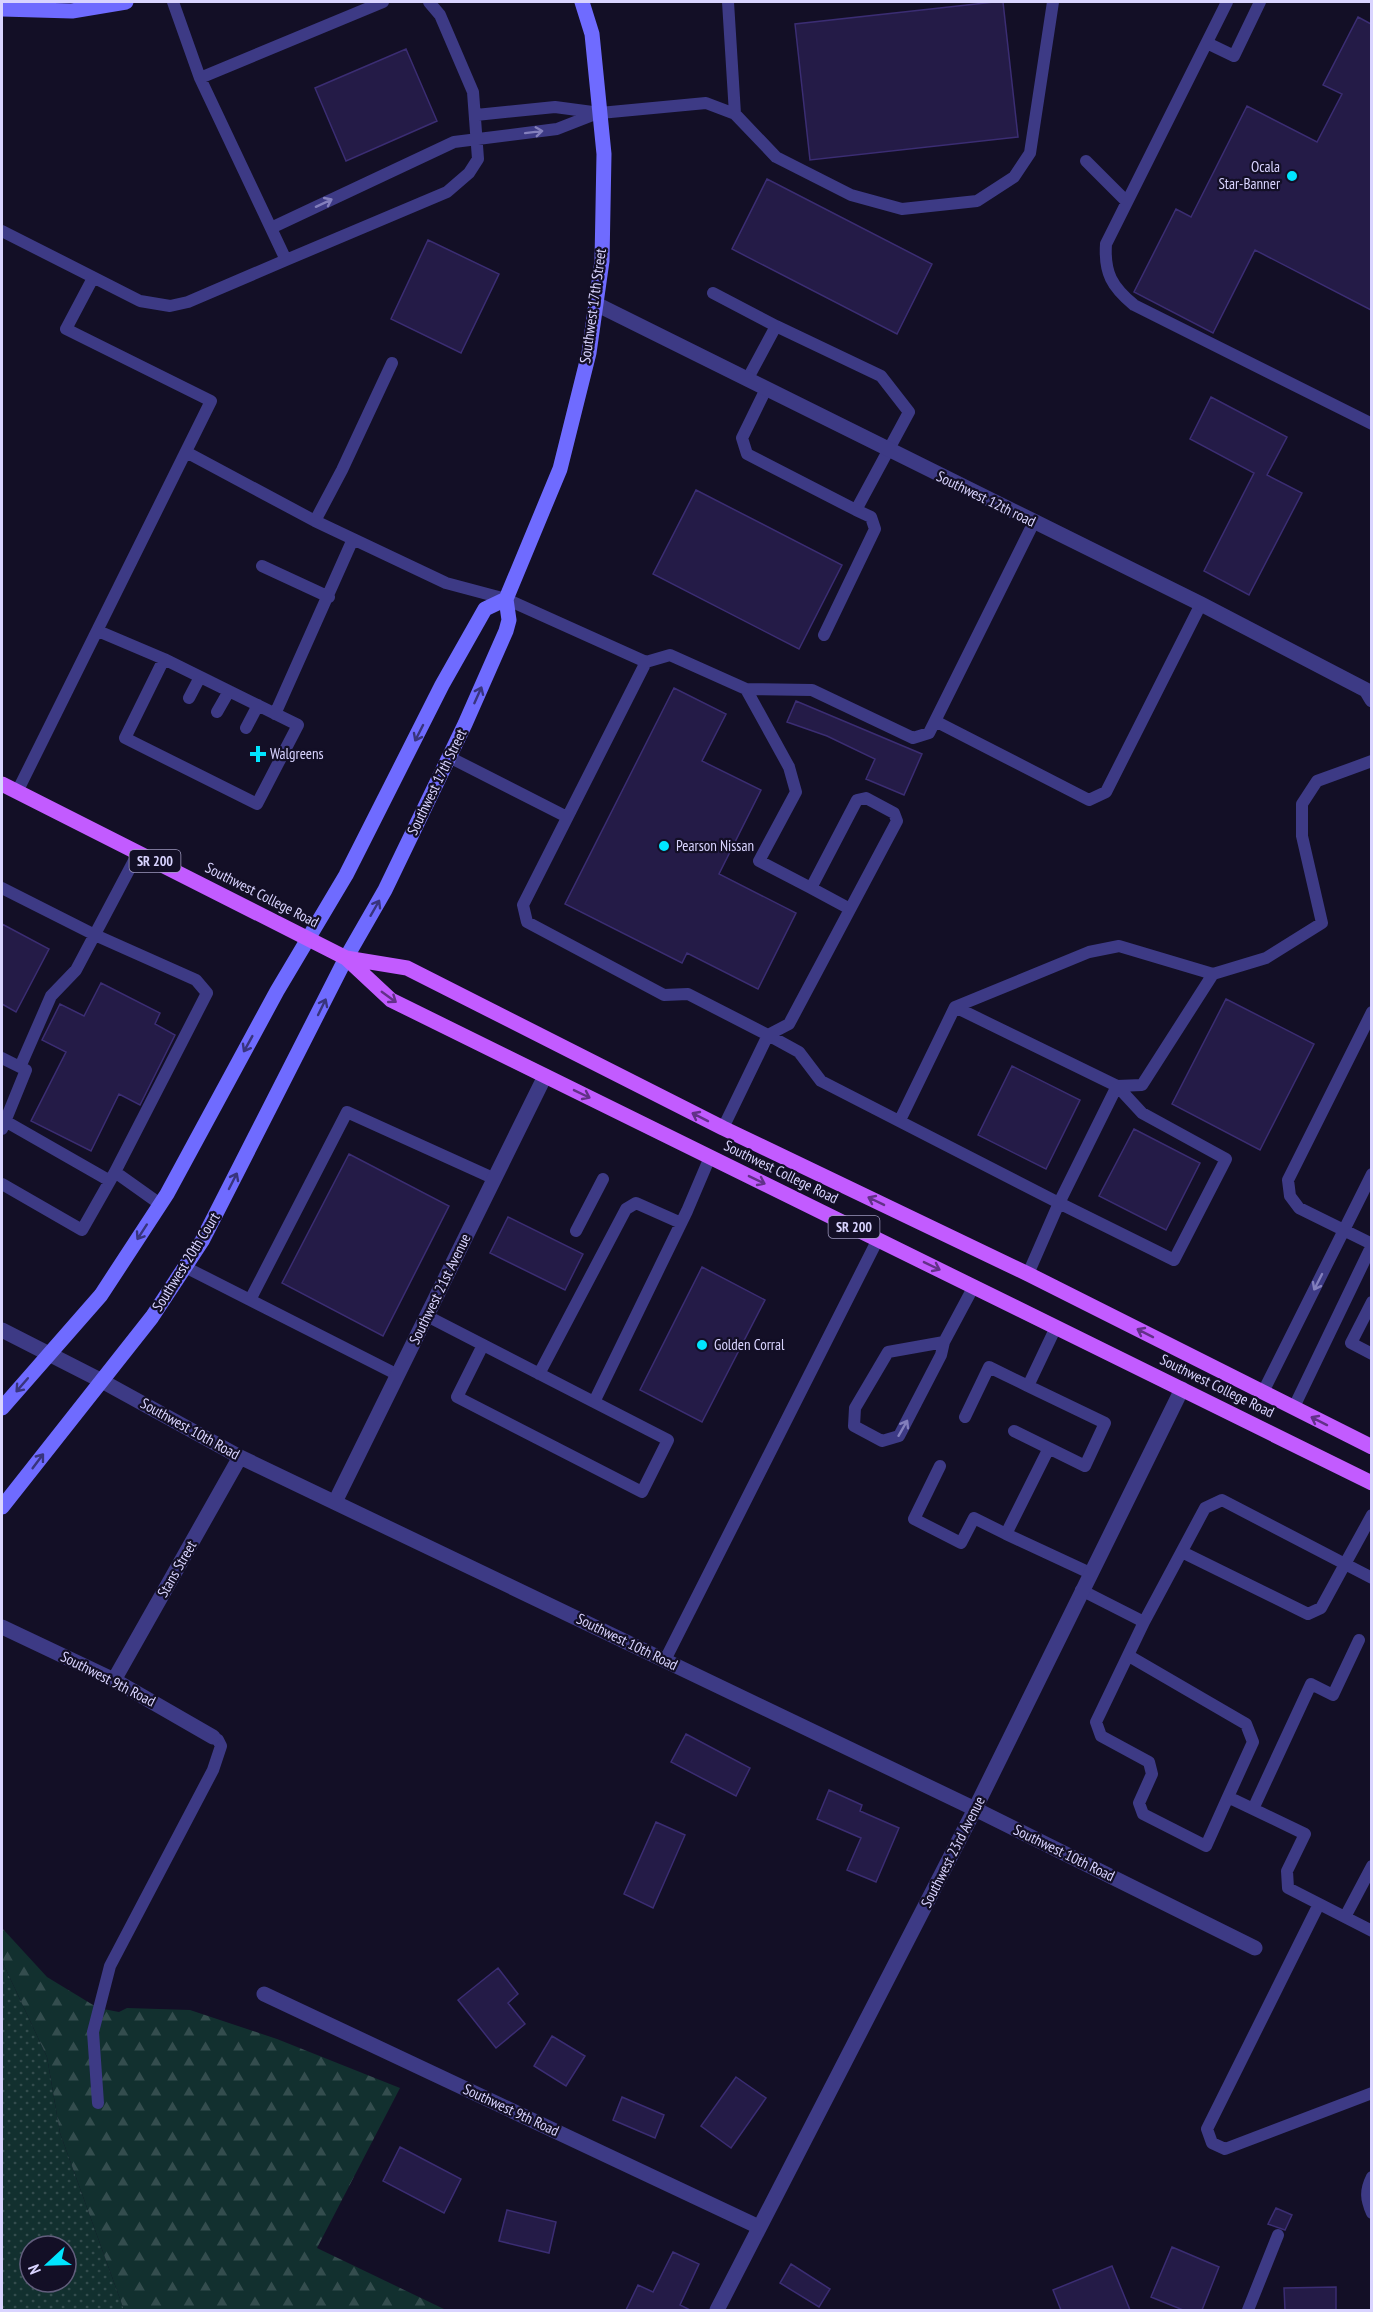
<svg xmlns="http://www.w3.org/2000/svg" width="1373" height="2312" font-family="'PT Sans Narrow',sans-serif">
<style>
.grass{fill:url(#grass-dots);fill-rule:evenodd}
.forest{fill:url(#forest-firs)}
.building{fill:#241b47;stroke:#3b2d73;stroke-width:1.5}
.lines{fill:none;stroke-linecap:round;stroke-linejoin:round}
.service{stroke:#3d3a85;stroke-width:12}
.minor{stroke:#3d3a85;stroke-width:15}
.secondary{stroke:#6f6bff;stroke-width:15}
.primary{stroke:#c25bff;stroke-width:15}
.oneway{stroke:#837fbc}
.oneway2{stroke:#38347d}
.oneway3{stroke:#623188}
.poi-dot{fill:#00e5ff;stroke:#130f26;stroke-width:2}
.labels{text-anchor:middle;stroke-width:4.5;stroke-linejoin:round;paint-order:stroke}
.shield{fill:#130f26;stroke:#9e99be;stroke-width:1.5}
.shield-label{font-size:14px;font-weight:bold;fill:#d9d4ff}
.poi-label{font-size:15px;fill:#d9d4ff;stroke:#130f26;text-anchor:start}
.street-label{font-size:15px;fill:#d9d4ff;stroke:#130f26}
</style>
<defs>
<pattern id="grass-dots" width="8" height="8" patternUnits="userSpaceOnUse" patternTransform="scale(1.5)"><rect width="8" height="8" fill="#12302f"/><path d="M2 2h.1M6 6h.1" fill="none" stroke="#344d4e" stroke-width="1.8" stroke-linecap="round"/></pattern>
<pattern id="forest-firs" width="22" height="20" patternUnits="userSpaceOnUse" patternTransform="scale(1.5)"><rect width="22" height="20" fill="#12302f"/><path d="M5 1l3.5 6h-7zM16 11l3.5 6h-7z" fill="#344d4e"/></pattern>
</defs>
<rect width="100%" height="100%" fill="#130f26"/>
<path class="grass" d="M2,1961L47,2057L60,2133L124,2310H2ZM30,2246H66V2282H30Z"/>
<path class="forest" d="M2,1928L47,1977L98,2008L119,2012L127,2008L190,2010L277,2039L400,2088L317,2248L446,2310H124L60,2133L47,2057L2,1961Z"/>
<path class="building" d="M994,2H1003L1018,137L810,160L795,24Z
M1358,17L1371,24V310L1255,250L1213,333L1134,292L1176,209L1191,217L1247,106L1317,142L1342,94L1323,85Z
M406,49L437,121L346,161L315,88Z
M767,179L932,264L897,334L732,249Z
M428,240L499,274L461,353L391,319Z
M1211,397L1287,437L1267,475L1302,493L1249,595L1204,571L1254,473L1190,439Z
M696,490L842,565L799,649L653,574Z
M674,688L726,714L702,761L761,790L719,874L796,913L758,989L687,953L682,963L565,904Z
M796,701L922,754L904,795L866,779L875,759L827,736L787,722Z
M2,924L49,949L16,1012L2,1004Z
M101,983L160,1013L155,1024L175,1035L140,1105L119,1094L91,1151L31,1121L66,1052L42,1040L60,1004L84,1016Z
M1226,999L1314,1044L1260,1150L1172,1104Z
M1012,1066L1080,1100L1046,1169L978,1135Z
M1134,1129L1200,1163L1166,1230L1099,1196Z
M349,1154L449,1206L383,1336L282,1283Z
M508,1217L583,1254L565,1290L490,1253Z
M702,1267L765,1300L702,1422L640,1390Z
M686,1734L750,1768L736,1796L671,1762Z
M829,1790L862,1805L860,1811L899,1828L876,1882L847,1870L861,1838L817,1819Z
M656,1822L685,1835L653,1908L624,1894Z
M498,1968L518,1994L508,2003L525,2024L496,2048L458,2000Z
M552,2036L585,2056L566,2086L534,2066Z
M736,2077L766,2098L731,2148L701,2126Z
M622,2097L664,2115L655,2138L613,2120Z
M400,2147L461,2179L444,2213L383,2181Z
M1276,2208L1292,2215L1285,2230L1268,2224Z
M507,2210L556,2222L549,2253L499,2241Z
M1172,2247L1219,2267L1202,2310H1183L1151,2297Z
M673,2252L699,2264L680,2305L690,2310H626L638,2285L653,2292Z
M791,2264L830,2289L819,2307L780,2283Z
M1112,2266L1130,2310H1061L1053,2290Z
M1336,2287V2310H1285L1284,2288Z"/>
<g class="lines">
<path class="service" d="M173,2L200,78L286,260L447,192L469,173L478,159L473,92L440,15L429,2
M728,2L735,114
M1227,2L1106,244C1104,273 1112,287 1134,305L1372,424
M1207,43L1234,56L1260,2
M200,78L383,2
M476,115L555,107L600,113L706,103L735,114L776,157L851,195L902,209L977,201L1014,177L1030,153L1053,2
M1086,161L1127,202
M271,228L454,142L557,129L598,113
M2,231L140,301L170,306L188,302L286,260
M713,293L776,326L747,380
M766,389L742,438L747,454L856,510L909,412L881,376L776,326
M186,452L315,521L446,583L506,599L646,662L670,655L746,689L812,690L913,738L929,733L935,721
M315,521L342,470L392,363
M1034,522L935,721L1089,800L1106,792L1201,604
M262,566L329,597
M98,631L164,659L298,725L257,804L125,738L164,659
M824,635L875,529L871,517L856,510
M646,662L523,905L527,922L664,995L688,994L768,1035L799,1052L821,1081L1059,1203L1028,1274
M189,698L200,677
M217,712L229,691
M275,714L353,539
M246,728L258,705
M449,757L567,817
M17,792L211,401L66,329L93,278
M2,888L95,935L196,980L207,993L115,1172
M811,888L850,909
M955,1007L1117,1086L1142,1113L1226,1159L1174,1260L1059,1203L1117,1086L1142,1085L1213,974
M1372,1012L1288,1180L1290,1196L1299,1208L1372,1244
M2,1058L26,1070L2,1129
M20,1067L51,996L76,970L138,853
M900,1120L955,1007L1089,952L1119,946L1213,974L1266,958L1322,923L1302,836V804L1317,781L1372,761
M5,1121L110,1181
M723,1128L768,1035L789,1024L897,821L894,813L866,798L857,800L811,888L759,861L796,792L789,767L746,689
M2,1184L82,1230L115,1172L160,1204
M576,1231L603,1179
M185,1267L398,1375
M250,1300L347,1112L495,1179
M1372,1302L1351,1343L1372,1354
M427,1316L594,1402L687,1211L710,1157
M944,1342L941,1355L899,1436L882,1441L854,1426L855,1408L888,1352L944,1342L974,1286
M483,1345L457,1397L642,1492L668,1440L594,1402
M539,1374L626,1209L636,1203L681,1223
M1263,1392L1372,1174
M1294,1407L1372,1245
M965,1417L989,1367L1028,1386
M1014,1431L1085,1466L1105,1423L1028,1386L1056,1327
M940,1466L914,1519L961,1543L974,1518L1006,1534L1049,1448
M1006,1534L1090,1573
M1182,1552L1308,1614L1321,1608L1345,1564L1372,1578
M1081,1590L1144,1622L1205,1508L1222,1500L1345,1564L1372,1515
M1144,1622L1096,1722L1101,1736L1149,1762L1152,1774L1139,1803L1143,1814L1206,1846L1228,1797L1305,1834L1287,1871L1288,1888L1372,1931
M1129,1656L1246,1724L1253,1742L1228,1797
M665,1660L878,1239
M1253,1809L1311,1684L1333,1695L1359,1640
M1319,1904L1207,2129L1212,2143L1225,2149L1372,2093
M1345,1917L1372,1866
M98,2103L93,2032L110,1966L213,1770L221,1746L218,1740L213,1737
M1372,2177C1365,2191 1366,2199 1372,2213
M1248,2310L1278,2235"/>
<path class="minor" d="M596,304L1201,604L1366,690L1372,700
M2,1330L100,1380L240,1457L975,1809L1255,1948
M335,1502L545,1076
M2,1627L114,1680L213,1737
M114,1680L240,1457
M264,1994L759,2227
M717,2310L975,1809L1182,1389"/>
<path class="secondary" d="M2,9L72,11L126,2
M2,1408L101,1295L167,1194L277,991L346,875L442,685L485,609L506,599
M2,1507L152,1317L202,1241L346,958L385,890L465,724L506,631L509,620L506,599L560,469L589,353L602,261L604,154L592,34L582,2"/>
<path class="primary" d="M2,784L346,958L391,1000L1372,1483
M346,958L407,968L723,1128L1028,1274L1372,1447"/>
</g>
<defs><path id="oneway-shaft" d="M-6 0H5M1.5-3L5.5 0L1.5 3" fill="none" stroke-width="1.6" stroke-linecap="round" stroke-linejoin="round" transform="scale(1.5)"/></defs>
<g class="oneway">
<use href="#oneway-shaft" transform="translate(534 132) rotate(-7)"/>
<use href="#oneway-shaft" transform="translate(324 203) rotate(-25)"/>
<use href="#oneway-shaft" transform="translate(1318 1282) rotate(117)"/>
<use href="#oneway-shaft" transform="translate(903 1428) rotate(-60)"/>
</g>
<g class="oneway2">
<use href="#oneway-shaft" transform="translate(478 695) rotate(-66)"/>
<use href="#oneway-shaft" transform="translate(419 733) rotate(117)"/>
<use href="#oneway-shaft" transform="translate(375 908) rotate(-60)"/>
<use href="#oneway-shaft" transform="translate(322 1007) rotate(-64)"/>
<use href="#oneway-shaft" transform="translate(248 1044) rotate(119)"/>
<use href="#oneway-shaft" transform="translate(233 1181) rotate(-63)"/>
<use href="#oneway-shaft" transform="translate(142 1232) rotate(123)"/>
<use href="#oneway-shaft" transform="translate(22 1385) rotate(131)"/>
<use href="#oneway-shaft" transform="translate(38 1461) rotate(-53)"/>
</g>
<g class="oneway3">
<use href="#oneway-shaft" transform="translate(389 997) rotate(36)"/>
<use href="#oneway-shaft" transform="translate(582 1094) rotate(26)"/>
<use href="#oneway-shaft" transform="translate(700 1117) rotate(-153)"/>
<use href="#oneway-shaft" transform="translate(757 1180) rotate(26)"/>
<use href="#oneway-shaft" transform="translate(876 1201) rotate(-154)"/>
<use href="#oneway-shaft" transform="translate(932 1266) rotate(26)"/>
<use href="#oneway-shaft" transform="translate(1145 1333) rotate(-153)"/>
<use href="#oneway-shaft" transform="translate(1319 1421) rotate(-153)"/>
</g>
<g class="poi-dot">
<circle cx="1292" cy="176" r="6"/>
<path d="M255 745h6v6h6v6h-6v6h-6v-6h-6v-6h6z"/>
<circle cx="664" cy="846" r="6"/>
<circle cx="702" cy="1345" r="6"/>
</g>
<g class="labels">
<g class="shield">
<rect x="129.5" y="850" width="51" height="22" rx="4.5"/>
<rect x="828.5" y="1216" width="51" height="22" rx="4.5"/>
</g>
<g class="shield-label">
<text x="155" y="866">SR 200</text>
<text x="854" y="1232">SR 200</text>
</g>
<g class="poi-label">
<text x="1280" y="172" text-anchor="end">Ocala<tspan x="1280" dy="17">Star-Banner</tspan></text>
<text x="270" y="759">Walgreens</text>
<text x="676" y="851">Pearson Nissan</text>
<text x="714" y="1350">Golden Corral</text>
</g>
<g class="street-label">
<text transform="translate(593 306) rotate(-82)" y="5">Southwest 17th Street</text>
<text transform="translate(986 499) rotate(26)" y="5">Southwest 12th road</text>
<text transform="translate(437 782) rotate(-64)" y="5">Southwest 17th Street</text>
<text transform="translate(262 895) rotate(27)" y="5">Southwest College Road</text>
<text transform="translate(781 1172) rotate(26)" y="5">Southwest College Road</text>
<text transform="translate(186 1262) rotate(-58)" y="5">Southwest 20th Court</text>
<text transform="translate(440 1289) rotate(-64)" y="5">Southwest 21st Avenue</text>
<text transform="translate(1217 1386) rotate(26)" y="5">Southwest College Road</text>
<text transform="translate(190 1429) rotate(29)" y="5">Southwest 10th Road</text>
<text transform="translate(177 1569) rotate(-60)" y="5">Stans Street</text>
<text transform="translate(627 1642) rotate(26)" y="5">Southwest 10th Road</text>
<text transform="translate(108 1679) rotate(27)" y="5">Southwest 9th Road</text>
<text transform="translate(953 1852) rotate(-63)" y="5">Southwest 23rd Avenue</text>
<text transform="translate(1064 1853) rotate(26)" y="5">Southwest 10th Road</text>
<text transform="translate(511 2110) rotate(25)" y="5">Southwest 9th Road</text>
</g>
</g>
<rect width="1373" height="2312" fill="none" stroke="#d9d4ff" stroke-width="6"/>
<g transform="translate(48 2264) rotate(248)"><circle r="28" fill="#130f26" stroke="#625e7d" stroke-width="1.5"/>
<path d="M0-4.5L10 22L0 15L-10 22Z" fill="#00e5ff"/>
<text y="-9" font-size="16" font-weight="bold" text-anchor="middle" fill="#d9d4ff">N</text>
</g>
</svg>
